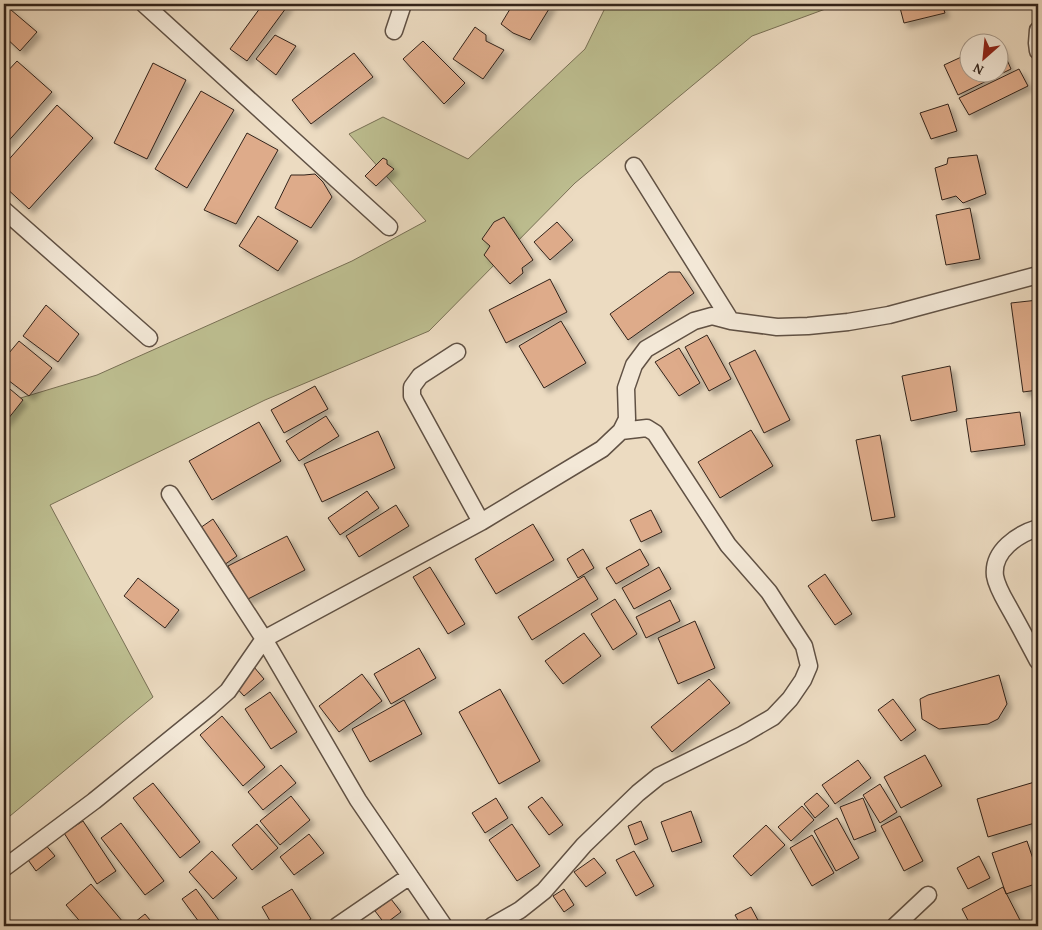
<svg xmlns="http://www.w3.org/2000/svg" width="1042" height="930" font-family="'Gentium Book Plus',serif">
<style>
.green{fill:#bdbe90;stroke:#787055}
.building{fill:#deab8a;stroke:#32231a;filter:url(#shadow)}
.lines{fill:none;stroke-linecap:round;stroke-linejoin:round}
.minor-casing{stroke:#605144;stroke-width:19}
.minor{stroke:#f3e8d7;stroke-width:16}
</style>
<defs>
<filter id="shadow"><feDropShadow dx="4.5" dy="4.5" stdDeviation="2.5" flood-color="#0004"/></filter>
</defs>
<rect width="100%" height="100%" fill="#ecdbc1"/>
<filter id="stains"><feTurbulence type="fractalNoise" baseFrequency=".004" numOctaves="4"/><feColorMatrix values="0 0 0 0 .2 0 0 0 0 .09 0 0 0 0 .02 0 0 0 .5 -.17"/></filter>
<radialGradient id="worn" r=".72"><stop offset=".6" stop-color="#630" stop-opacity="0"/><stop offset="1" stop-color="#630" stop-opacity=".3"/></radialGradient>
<path class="green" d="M607,4H839L752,36L575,183L429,331L265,400L50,505L153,697L4,821V403L97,375L352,261L426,221L349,134L383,117L468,159L585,49Z"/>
<path class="building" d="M4,4L37,32L20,51L4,36Z
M263,4H289L247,61L230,49Z
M513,4H552L530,40L513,33L501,24Z
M899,4H942L945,13L904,23Z
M475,27L486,35V41L504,50L483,79L453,59Z
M275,35L296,46L276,75L256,59Z
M423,41L465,83L444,104L403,59Z
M1000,44L1011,69L958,95L944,65L970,53V72H1000Z
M354,53L373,77L311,124L292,100Z
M17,61L52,92L4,146V75Z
M153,63L186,80L147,159L114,143Z
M1019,69L1028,86L969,115L959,98Z
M201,91L234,110L187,188L155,169Z
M948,104L957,131L931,139L920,113Z
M57,105L93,138L29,209L4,186V165Z
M247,133L278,150L236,224L204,210Z
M977,155L986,194L963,203L956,196L942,200L935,168L947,164L948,158Z
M383,158L387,160V164L394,169L376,186L365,176Z
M315,174L323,182L332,197L311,228L275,208L291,175H304Z
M970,208L980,259L946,265L936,215Z
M258,216L298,241L278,271L239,246Z
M504,217L533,260L522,268L523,273L510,284L484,255L490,246L482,239L494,222Z
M557,222L573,240L550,260L534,242Z
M669,272H680L694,293L628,340L610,314Z
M550,279L567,312L506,343L489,310Z
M1038,300V390L1023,392L1011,303Z
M46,305L79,334L58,362L23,336Z
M561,321L586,363L544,388L519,346Z
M707,335L731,379L709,391L685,347Z
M19,341L52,368L29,396L4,377V359Z
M679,348L700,383L679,396L655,362Z
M755,350L790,420L764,433L729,363Z
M950,366L957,411L911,421L902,376Z
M4,384L23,400L4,424Z
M315,386L328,409L284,433L271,410Z
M1020,412L1025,445L971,452L966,419Z
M326,416L339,436L299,461L286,441Z
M259,422L281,461L212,500L189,461Z
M751,430L773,466L720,498L698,462Z
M378,431L395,468L322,502L304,464Z
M880,435L895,517L872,521L856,440Z
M367,491L379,508L340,535L328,518Z
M396,505L409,526L359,557L346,536Z
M651,510L662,532L641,542L630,520Z
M213,519L237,556L224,565L200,528Z
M533,524L554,560L496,594L475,559Z
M287,536L305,570L246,600L228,566Z
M583,549L594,568L578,578L567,559Z
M640,549L649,565L616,584L606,568Z
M430,567L465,624L448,634L413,577Z
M659,567L671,589L634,609L622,588Z
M825,574L852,614L835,625L808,586Z
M584,576L598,599L532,640L518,617Z
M138,578L179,610L165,628L124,596Z
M615,599L637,634L613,650L591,614Z
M670,600L680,621L646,638L636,617Z
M695,621L715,668L678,684L658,638Z
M584,633L601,656L563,684L545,661Z
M419,648L436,678L391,704L374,674Z
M254,667L264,679L244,696L234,685Z
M362,674L382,701L339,732L319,706Z
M999,675L1007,704L998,719L988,724L939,729L922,719L920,699L928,695Z
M709,679L730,703L672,752L651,727Z
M500,689L540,761L499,784L459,712Z
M270,692L297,732L271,749L245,709Z
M893,699L916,730L901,741L878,710Z
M404,700L422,734L370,762L352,729Z
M222,716L265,767L243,786L200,735Z
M925,755L942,786L901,808L884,777Z
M858,760L871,778L835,804L822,785Z
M281,765L296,783L263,810L248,792Z
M1038,781V822L988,837L977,799Z
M153,783L200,842L180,858L133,798Z
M880,784L897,812L880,823L863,795Z
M817,793L829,806L815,818L804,804Z
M291,796L310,820L280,845L260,821Z
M542,797L563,825L549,835L528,807Z
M496,798L508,818L485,833L472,813Z
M863,798L876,831L854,840L840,807Z
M802,806L814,820L791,841L778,827Z
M691,811L702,842L672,852L661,822Z
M900,816L923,861L904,871L881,826Z
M837,818L859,858L836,871L814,831Z
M83,821L116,871L97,884L64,833Z
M641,821L648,839L635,845L628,826Z
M121,823L164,881L145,895L101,838Z
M257,824L278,848L252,870L232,845Z
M512,824L540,866L517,881L489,840Z
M766,825L785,845L751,876L733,856Z
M309,834L324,853L294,875L280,857Z
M812,835L834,873L812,886L790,848Z
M1027,841L1038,874V883L1006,894L992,853Z
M44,843L55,856L36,871L26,857Z
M212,851L237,878L213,899L189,872Z
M634,851L654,886L636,896L616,860Z
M979,856L990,878L968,889L957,868Z
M594,858L606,873L586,887L574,872Z
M91,884L123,922L117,926H84L66,905Z
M1003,887L1022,924L1018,926H971L962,909Z
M196,889L221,923L217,926H202L182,899Z
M292,889L311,919L299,926H273L262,907Z
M564,889L574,905L564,912L553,896Z
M391,899L401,912L385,924L375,911Z
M751,907L760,924L754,926H741L735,915Z
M145,914L155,926H130Z"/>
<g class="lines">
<g class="minor-casing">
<path id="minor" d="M144,4L389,227
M1038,30L1037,43L1038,51
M394,31L403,4
M634,166L731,321
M4,210L149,338
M457,352L420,376L412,387V396L481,522
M170,494L264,639L358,800L444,926
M1038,528C1018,534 992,551 995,576C997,588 1005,600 1011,611C1020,627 1029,644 1038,661
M4,868L94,801L210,707L228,691L264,639L481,522L602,449L621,431L627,419L626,388L634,365L646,349L694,321L712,316L731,321L777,327L808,326L848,322L889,315L1038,275
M337,926L410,876
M492,926L520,910L544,891L584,845L638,793L659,776L742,735L773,717L790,699L803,680L809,666L804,646L778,606L769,592L728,545L655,433L647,428L621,431
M895,926L928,895"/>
</g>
<use href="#minor" class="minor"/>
</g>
<rect width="1042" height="930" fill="none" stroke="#ecdbc1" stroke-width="20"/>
<rect x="5" y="5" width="1032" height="920" fill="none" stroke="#32231a" stroke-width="2.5"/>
<rect x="10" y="10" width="1022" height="910" fill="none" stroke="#32231a"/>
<g transform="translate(984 58) rotate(207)"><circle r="24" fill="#f3e8d7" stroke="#a6998b"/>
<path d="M0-4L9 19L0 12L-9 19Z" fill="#8f2418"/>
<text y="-8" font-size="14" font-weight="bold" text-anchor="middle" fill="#32231a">N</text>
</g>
<rect width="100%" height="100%" filter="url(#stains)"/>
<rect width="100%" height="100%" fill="url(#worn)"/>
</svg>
